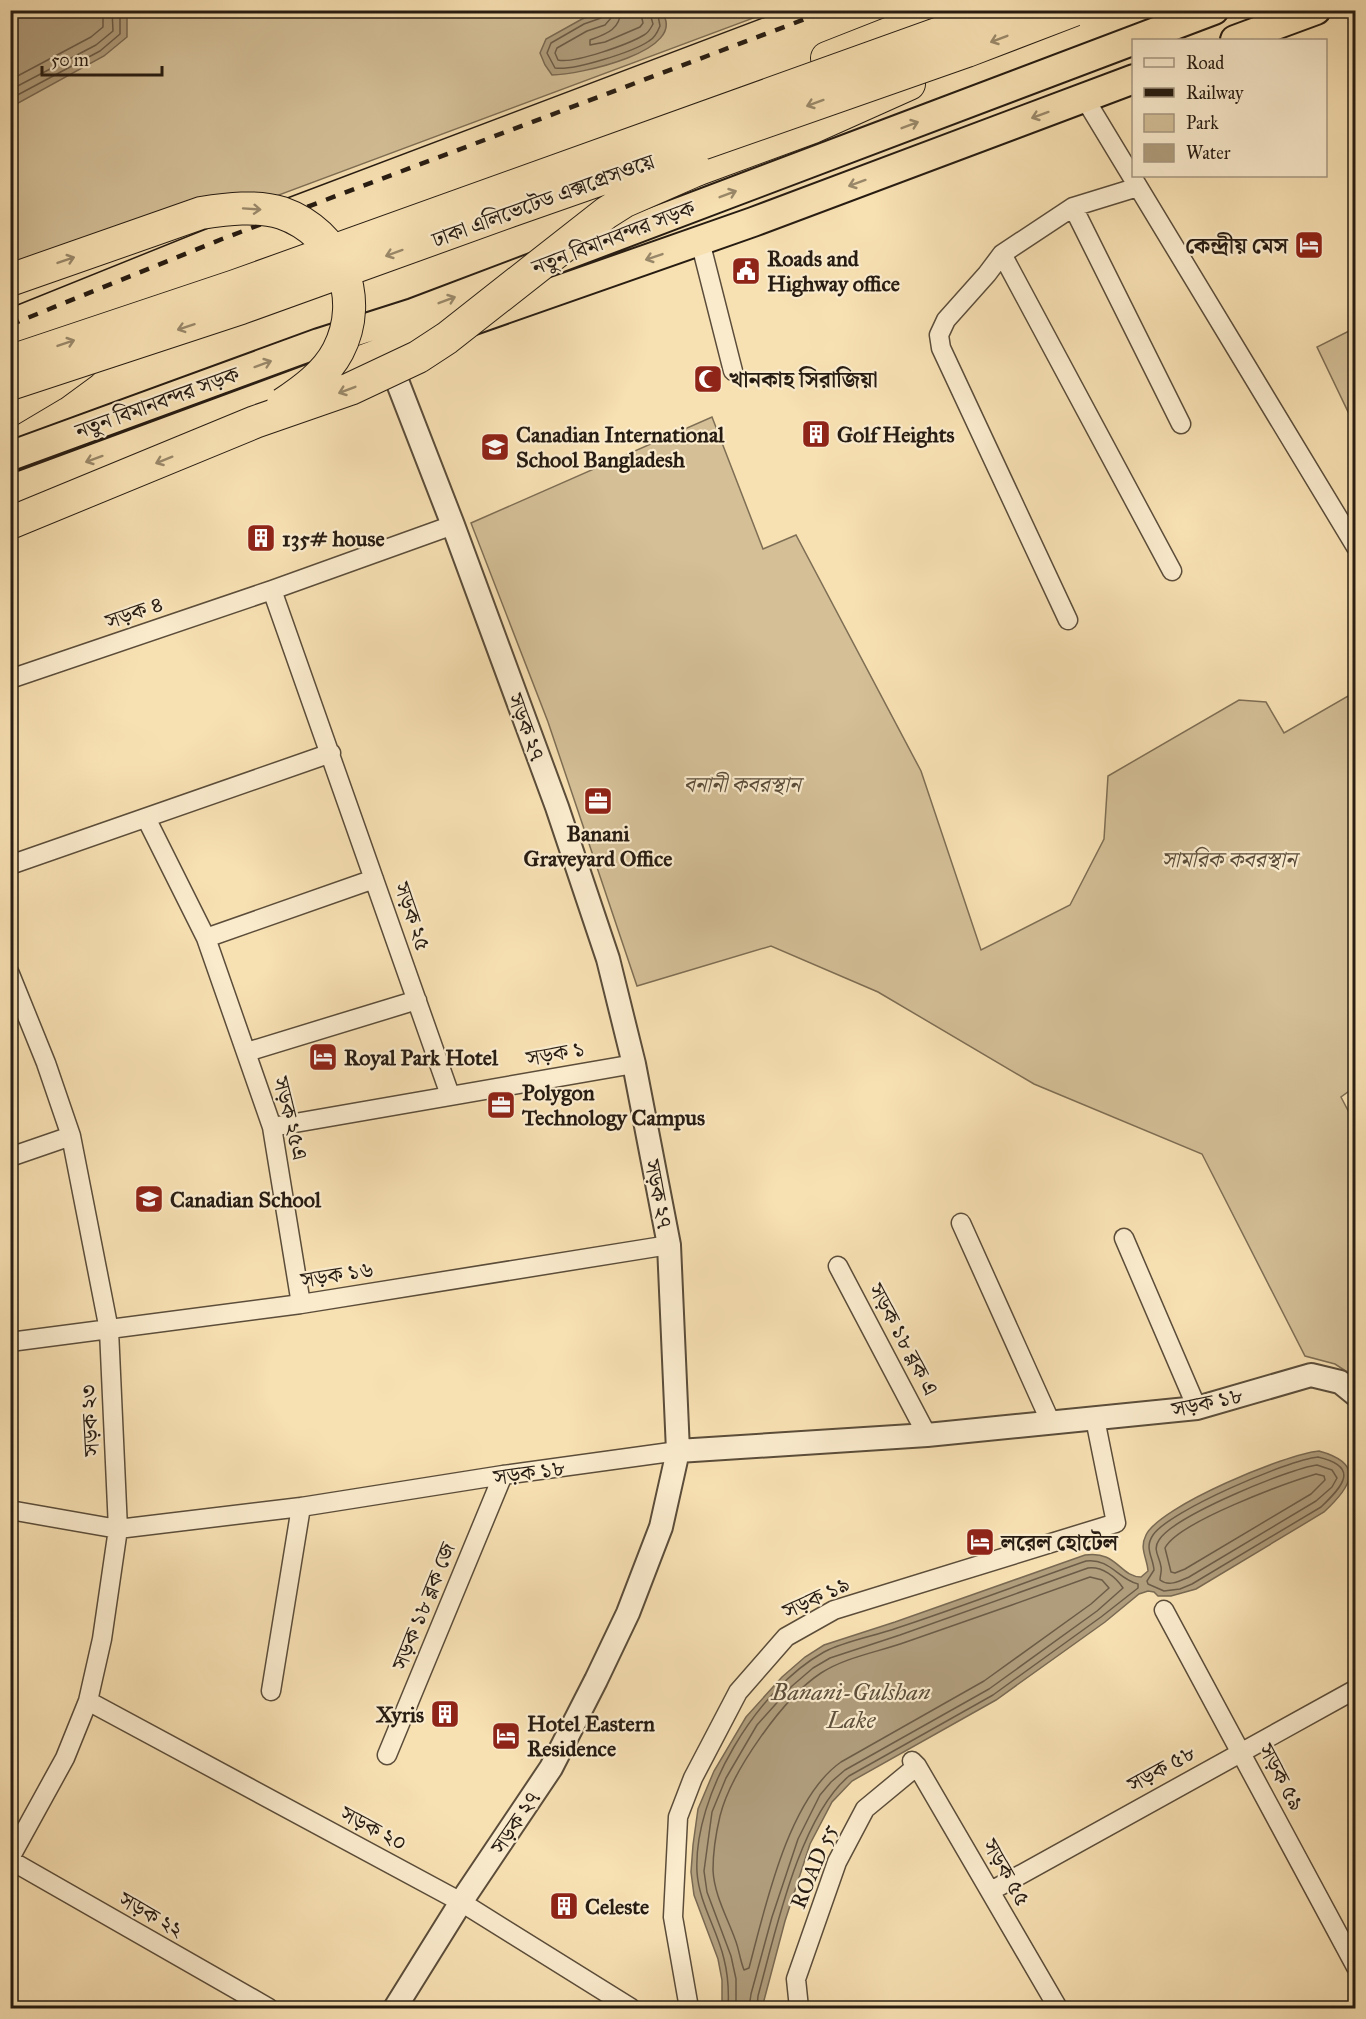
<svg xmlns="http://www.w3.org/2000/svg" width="1366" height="2019" font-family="'IM FELL Great Primer','Noto Serif Bengali',serif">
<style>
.green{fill:#d4bf97;stroke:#7e6e54;stroke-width:1.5}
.water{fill:#b09d7c;stroke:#796952;stroke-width:1.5}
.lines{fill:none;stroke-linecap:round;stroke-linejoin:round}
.shore{stroke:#6c5c47;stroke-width:1.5}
.minor-casing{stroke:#5b4d3a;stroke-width:21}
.tertiary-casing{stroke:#5b4d3a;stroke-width:26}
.trunk-casing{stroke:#271c12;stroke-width:32}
.motorway-casing{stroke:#271c12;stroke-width:34}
.minor{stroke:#faebcd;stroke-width:18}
.tertiary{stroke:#faebcd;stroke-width:22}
.trunk{stroke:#f7e0b2;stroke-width:28}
.motorway{stroke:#f7e0b2;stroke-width:32}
.tram{stroke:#271c12;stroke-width:1.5}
.rail{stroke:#271c12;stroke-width:4.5;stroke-dasharray:10 10;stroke-linecap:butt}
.motorway-bridge-casing{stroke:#271c12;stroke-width:34;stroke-linecap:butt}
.motorway-bridge{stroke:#f7e0b2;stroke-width:32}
.oneway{stroke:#99886a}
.labels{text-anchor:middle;stroke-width:4.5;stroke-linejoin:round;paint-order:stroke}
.street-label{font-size:22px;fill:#271c12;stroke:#faebcd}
.poi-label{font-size:22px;font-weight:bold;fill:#271c12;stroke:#faebcd;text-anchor:start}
.park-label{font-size:22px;font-style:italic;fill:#5b4d3a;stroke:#faebcd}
.water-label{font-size:24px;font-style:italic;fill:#5e503c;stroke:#faebcd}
</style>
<rect width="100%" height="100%" fill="#f7e0b2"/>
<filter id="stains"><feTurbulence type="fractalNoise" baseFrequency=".00333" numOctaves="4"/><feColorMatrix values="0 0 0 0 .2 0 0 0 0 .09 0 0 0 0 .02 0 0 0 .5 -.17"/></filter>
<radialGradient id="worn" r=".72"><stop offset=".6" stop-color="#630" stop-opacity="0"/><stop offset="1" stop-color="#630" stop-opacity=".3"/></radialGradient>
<path class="green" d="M11,10L772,11L11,295Z
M1355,328L1356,419L1352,420L1317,347Z
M712,417L763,549L796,535L921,771L981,950L1070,905L1104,839L1108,776L1239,700L1266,702L1284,733L1355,692L1356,1086L1341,1097L1355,1124V1377L1335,1364L1305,1356L1202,1154L1034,1084L878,992L771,946L637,986L548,722L471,523Z"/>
<path class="water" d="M20,10L127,11V37L104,56L11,107V19Z
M605,11H661C692,51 577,75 552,75L545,65L540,53L546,39L582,19Z
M1319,1451C1366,1464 1351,1487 1324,1512L1196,1589L1171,1596H1158L1154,1592L1148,1591L1139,1594L1105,1622L996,1700L852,1781L832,1802L810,1844L785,1921L762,2008H722V1980L718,1959L694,1895L691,1872L693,1845L698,1809L714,1771L746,1717L782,1677L805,1657L824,1645L895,1622L1085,1555C1117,1550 1120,1577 1141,1577L1148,1571C1147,1557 1139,1549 1146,1535C1160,1506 1286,1454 1319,1451Z"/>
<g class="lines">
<path class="shore" d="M604,10L601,18L584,24L551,43L547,53L555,68C573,71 633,52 649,41C655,38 658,31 660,26L657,10
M612,10L611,18L605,25L587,31L557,48L555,53L558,60C574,64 629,44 644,35C648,33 651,28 653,24L649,10
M621,10C620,30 606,34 590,40V45L605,42L640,27L643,23L640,10
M10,80L91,37L103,27V10
M10,90L96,45L113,31L112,10
M10,99L100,51L120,34V10
M1318,1457C1361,1467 1342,1487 1321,1507L1192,1584L1180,1589L1164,1591L1148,1584L1147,1581L1154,1570C1153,1557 1144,1548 1153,1535C1169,1511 1288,1460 1318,1457Z
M1317,1465L1332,1470L1337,1478L1332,1487L1316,1501L1189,1577C1180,1581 1169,1587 1160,1580C1160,1576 1162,1571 1161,1567C1160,1557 1152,1550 1159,1540C1174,1516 1288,1469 1317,1465Z
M1316,1474L1324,1476L1325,1480L1311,1494L1185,1569L1175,1573L1171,1572L1165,1548C1178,1522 1286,1483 1316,1474Z
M1090,1577L1102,1580L1109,1588L1091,1604L984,1681L841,1762C788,1799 765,1908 749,1968L744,1970C740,1960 739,1949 735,1939C727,1917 714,1894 713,1870C713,1853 716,1833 720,1816C731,1772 783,1698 821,1673C846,1657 878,1652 906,1642C967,1621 1029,1599 1090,1577Z
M728,2008C729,1992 728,1975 724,1959C717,1929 699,1903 697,1872C693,1795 757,1689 824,1652C845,1641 875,1636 897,1628C961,1607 1023,1583 1086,1561C1110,1558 1118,1579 1138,1584V1588L1101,1617L993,1695L849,1776C799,1818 775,1934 758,1996L757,2008
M736,2008V1979L731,1956L707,1892L704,1871L712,1812L726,1778L757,1725L792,1686L813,1668L830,1658L900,1635L1088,1568C1102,1566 1116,1577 1123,1588L1097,1611L989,1689L845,1770L831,1782L820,1795L798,1839L772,1917L751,1994L749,2008"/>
<g class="minor-casing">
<path id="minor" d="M1085,99L1356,547
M1073,207L1181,424
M700,241L733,371
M1002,254L1172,571
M272,590L450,1095
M1068,620L941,348L939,335L946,320L987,274L1002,254L1073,207L1138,187
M10,679L272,590L453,525
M146,818L206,938L272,1127L301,1304
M10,865L331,753
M206,938L374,879
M10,974L46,1063L71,1136L109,1330L118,1529L102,1639L88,1701L65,1758L10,1858
M247,1052L417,1000
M272,1127L634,1064
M10,1157L71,1136
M961,1223L1051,1423
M1124,1238L1197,1408
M838,1266L927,1435
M10,1342L301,1304L669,1245
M10,1510L118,1529L301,1507L503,1475L678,1451
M1164,1610L1356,1967
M271,1691L301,1507
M88,1701L461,1902L631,2008
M387,1755L503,1475
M912,1761L917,1766L1058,2008
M10,1860L269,2008
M991,1891L1356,1689
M689,2008L673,1917L678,1817L693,1778L738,1692L786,1637L834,1610L1116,1523L1095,1419
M799,2008L796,1979L837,1862L865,1809L917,1766"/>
</g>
<g class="tertiary-casing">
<path id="tertiary" d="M387,355L453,525L557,807L608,959L634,1064L669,1245L678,1451L661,1527L628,1613L596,1680L551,1768L461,1902L395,2008
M678,1451L927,1435L1197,1408L1311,1375L1340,1382L1356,1395"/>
</g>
<g class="trunk-casing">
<path id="trunk" d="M1235,40L1316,10
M10,456L319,343L413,313L1214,10
M10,490L385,351L753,222L1134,79"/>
</g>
<g class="motorway-casing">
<path id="motorway" d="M827,58L949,10
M696,170L813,127L909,84
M10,410L52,385L82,363"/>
</g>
<use href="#minor" class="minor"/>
<use href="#tertiary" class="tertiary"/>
<use href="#trunk" class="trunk"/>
<use href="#motorway" class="motorway"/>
<path class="tram" d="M10,308L216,225L784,10"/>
<path class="rail" d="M10,325L222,239L829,10"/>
<g class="motorway-bridge-casing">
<path id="motorway-bridge" d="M10,280L201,213C227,209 256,205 282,213C339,233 366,297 338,351C326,374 304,390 283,404
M20,358L235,286L1004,10
M10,384L241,308L510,211L967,51L1074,10
M10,523L255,422L350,389L418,357L447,338L606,213L625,201L696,170"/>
</g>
<use href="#motorway-bridge" class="motorway-bridge"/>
</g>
<defs><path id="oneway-shaft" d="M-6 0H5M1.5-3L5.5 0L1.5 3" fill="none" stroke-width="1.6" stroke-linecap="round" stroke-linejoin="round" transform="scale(1.5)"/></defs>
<g class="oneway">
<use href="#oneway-shaft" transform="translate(999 39) rotate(159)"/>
<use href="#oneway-shaft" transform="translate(815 103) rotate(160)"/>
<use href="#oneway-shaft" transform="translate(1040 115) rotate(160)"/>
<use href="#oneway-shaft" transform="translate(910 125) rotate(-21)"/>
<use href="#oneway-shaft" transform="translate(857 183) rotate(160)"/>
<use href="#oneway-shaft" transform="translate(728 194) rotate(-21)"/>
<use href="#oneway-shaft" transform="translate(252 209) rotate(4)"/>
<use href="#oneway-shaft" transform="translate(394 253) rotate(160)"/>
<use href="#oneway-shaft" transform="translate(654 257) rotate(161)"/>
<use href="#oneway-shaft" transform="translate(66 260) rotate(-19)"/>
<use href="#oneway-shaft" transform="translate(447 300) rotate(-21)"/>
<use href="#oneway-shaft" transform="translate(186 327) rotate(162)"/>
<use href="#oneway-shaft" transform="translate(66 343) rotate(-19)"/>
<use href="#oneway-shaft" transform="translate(263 364) rotate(-20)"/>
<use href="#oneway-shaft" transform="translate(347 390) rotate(159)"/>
<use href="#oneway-shaft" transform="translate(94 459) rotate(160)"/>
<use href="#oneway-shaft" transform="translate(164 460) rotate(158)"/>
</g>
<defs>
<g id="hotel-square" transform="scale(1.5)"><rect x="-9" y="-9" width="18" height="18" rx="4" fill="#8f2418" stroke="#faebcd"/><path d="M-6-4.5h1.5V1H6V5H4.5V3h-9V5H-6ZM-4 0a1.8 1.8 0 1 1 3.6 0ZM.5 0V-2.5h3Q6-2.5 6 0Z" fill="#fff"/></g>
<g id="civic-square" transform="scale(1.5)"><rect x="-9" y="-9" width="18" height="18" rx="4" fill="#8f2418" stroke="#faebcd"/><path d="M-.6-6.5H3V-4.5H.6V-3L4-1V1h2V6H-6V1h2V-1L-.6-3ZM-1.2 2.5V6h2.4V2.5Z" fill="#fff"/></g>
<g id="mosque-square" transform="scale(1.5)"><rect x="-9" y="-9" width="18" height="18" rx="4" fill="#8f2418" stroke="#faebcd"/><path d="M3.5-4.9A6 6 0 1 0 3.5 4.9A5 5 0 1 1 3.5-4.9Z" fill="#fff"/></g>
<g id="building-square" transform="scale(1.5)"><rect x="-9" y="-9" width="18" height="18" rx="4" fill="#8f2418" stroke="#faebcd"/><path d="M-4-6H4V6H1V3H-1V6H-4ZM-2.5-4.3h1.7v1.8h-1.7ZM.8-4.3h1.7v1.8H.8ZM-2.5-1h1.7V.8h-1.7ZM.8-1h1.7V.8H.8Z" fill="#fff"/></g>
<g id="school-square" transform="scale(1.5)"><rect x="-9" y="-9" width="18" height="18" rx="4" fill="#8f2418" stroke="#faebcd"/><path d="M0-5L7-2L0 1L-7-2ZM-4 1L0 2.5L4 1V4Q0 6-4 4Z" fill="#fff"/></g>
<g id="office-square" transform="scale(1.5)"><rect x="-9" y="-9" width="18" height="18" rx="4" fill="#8f2418" stroke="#faebcd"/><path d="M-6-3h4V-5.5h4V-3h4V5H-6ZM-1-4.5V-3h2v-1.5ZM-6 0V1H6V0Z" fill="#fff"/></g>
</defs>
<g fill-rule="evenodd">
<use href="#hotel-square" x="1309" y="245"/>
<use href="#civic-square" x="746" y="271"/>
<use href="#mosque-square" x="708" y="379"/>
<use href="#building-square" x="816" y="434"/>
<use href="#school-square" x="495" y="447"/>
<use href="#building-square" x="261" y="538"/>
<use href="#office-square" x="598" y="801"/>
<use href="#hotel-square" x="323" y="1057"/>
<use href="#office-square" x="501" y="1105"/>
<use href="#school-square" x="149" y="1199"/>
<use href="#hotel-square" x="980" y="1542"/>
<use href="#building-square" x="445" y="1714"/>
<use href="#hotel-square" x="506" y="1736"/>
<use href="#building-square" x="564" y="1906"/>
</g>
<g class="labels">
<g class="street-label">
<text transform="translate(543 200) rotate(-20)" y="8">ঢাকা এলিভেটেড এক্সপ্রেসওয়ে</text>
<text transform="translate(613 237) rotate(-21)" y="8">নতুন বিমানবন্দর সড়ক</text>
<text transform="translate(157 402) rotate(-20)" y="8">নতুন বিমানবন্দর সড়ক</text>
<text transform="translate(134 612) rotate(-19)" y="8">সড়ক ৪</text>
<text transform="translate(527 727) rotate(70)" y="8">সড়ক ২৭</text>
<text transform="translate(413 916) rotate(71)" y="8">সড়ক ২৫</text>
<text transform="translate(555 1053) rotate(-10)" y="8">সড়ক ১</text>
<text transform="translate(291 1118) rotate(76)" y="8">সড়ক ২৫এ</text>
<text transform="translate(659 1194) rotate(79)" y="8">সড়ক ২৭</text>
<text transform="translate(337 1274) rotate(-9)" y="8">সড়ক ১৬</text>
<text transform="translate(904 1339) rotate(62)" y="8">সড়ক ১৮ ব্লক এ</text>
<text transform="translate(1207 1402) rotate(-12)" y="8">সড়ক ১৮</text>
<text transform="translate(89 1420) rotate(-93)" y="8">সড়ক ২৩</text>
<text transform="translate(529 1472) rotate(-8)" y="8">সড়ক ১৮</text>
<text transform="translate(816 1597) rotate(-25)" y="8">সড়ক ১৯</text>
<text transform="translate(423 1606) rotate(-68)" y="8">সড়ক ১৮ ব্লক জে</text>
<text transform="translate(1161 1768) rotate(-29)" y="8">সড়ক ৫৮</text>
<text transform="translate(1282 1777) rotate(62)" y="8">সড়ক ৫৯</text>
<text transform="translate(515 1822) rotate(-56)" y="8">সড়ক ২৭</text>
<text transform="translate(374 1828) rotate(28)" y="8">সড়ক ২০</text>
<text transform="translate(813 1866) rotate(-68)" y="8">ROAD 55</text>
<text transform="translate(1007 1872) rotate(60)" y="8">সড়ক ৫৫</text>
<text transform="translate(151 1914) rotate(30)" y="8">সড়ক ২২</text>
</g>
<g class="poi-label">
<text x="1288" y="253" text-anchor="end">কেন্দ্রীয় মেস</text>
<text x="767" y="266">Roads and<tspan x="767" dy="25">Highway office</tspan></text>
<text x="729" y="387">খানকাহ সিরাজিয়া</text>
<text x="516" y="442">Canadian International<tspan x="516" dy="25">School Bangladesh</tspan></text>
<text x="837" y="442">Golf Heights</text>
<text x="282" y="546">135# house</text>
<text x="598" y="841" text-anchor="middle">Banani<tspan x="598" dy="25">Graveyard Office</tspan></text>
<text x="344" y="1065">Royal Park Hotel</text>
<text x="522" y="1100">Polygon<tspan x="522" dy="25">Technology Campus</tspan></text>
<text x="170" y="1207">Canadian School</text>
<text x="1001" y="1550">লরেল হোটেল</text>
<text x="424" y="1722" text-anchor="end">Xyris</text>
<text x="527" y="1731">Hotel Eastern<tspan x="527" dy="25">Residence</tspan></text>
<text x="585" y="1914">Celeste</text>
</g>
<g class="park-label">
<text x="742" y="792">বনানী কবরস্থান</text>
<text x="1229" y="867">সামরিক কবরস্থান</text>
</g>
<g class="water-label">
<text x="851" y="1700">Banani-Gulshan<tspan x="851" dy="28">Lake</tspan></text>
</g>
</g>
<rect width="1366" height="2019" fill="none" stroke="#f7e0b2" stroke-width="36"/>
<rect x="12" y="12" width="1342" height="1995" fill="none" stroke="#271c12" stroke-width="3"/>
<rect x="18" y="18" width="1330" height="1983" fill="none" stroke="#271c12" stroke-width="1.5"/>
<rect x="1132" y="39" width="195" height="138" fill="#faebcd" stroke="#a69882" stroke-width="1.5"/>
<rect x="1144" y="58" width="30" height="9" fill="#faebcd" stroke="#a69882" stroke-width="1.5"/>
<text x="1186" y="69" font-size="18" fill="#271c12">Road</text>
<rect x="1144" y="88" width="30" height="9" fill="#271c12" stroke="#a69882" stroke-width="1.5"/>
<text x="1186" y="99" font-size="18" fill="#271c12">Railway</text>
<rect x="1144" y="114" width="30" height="18" fill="#d4bf97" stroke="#a69882" stroke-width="1.5"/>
<text x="1186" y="129" font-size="18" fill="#271c12">Park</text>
<rect x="1144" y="144" width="30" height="18" fill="#b09d7c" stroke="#a69882" stroke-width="1.5"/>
<text x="1186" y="159" font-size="18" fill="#271c12">Water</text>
<path d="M42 66v9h120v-9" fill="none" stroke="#271c12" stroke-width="3"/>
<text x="51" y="66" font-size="18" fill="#271c12" stroke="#faebcd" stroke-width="4.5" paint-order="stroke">50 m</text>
<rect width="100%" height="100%" filter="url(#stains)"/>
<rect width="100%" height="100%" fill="url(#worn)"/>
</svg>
